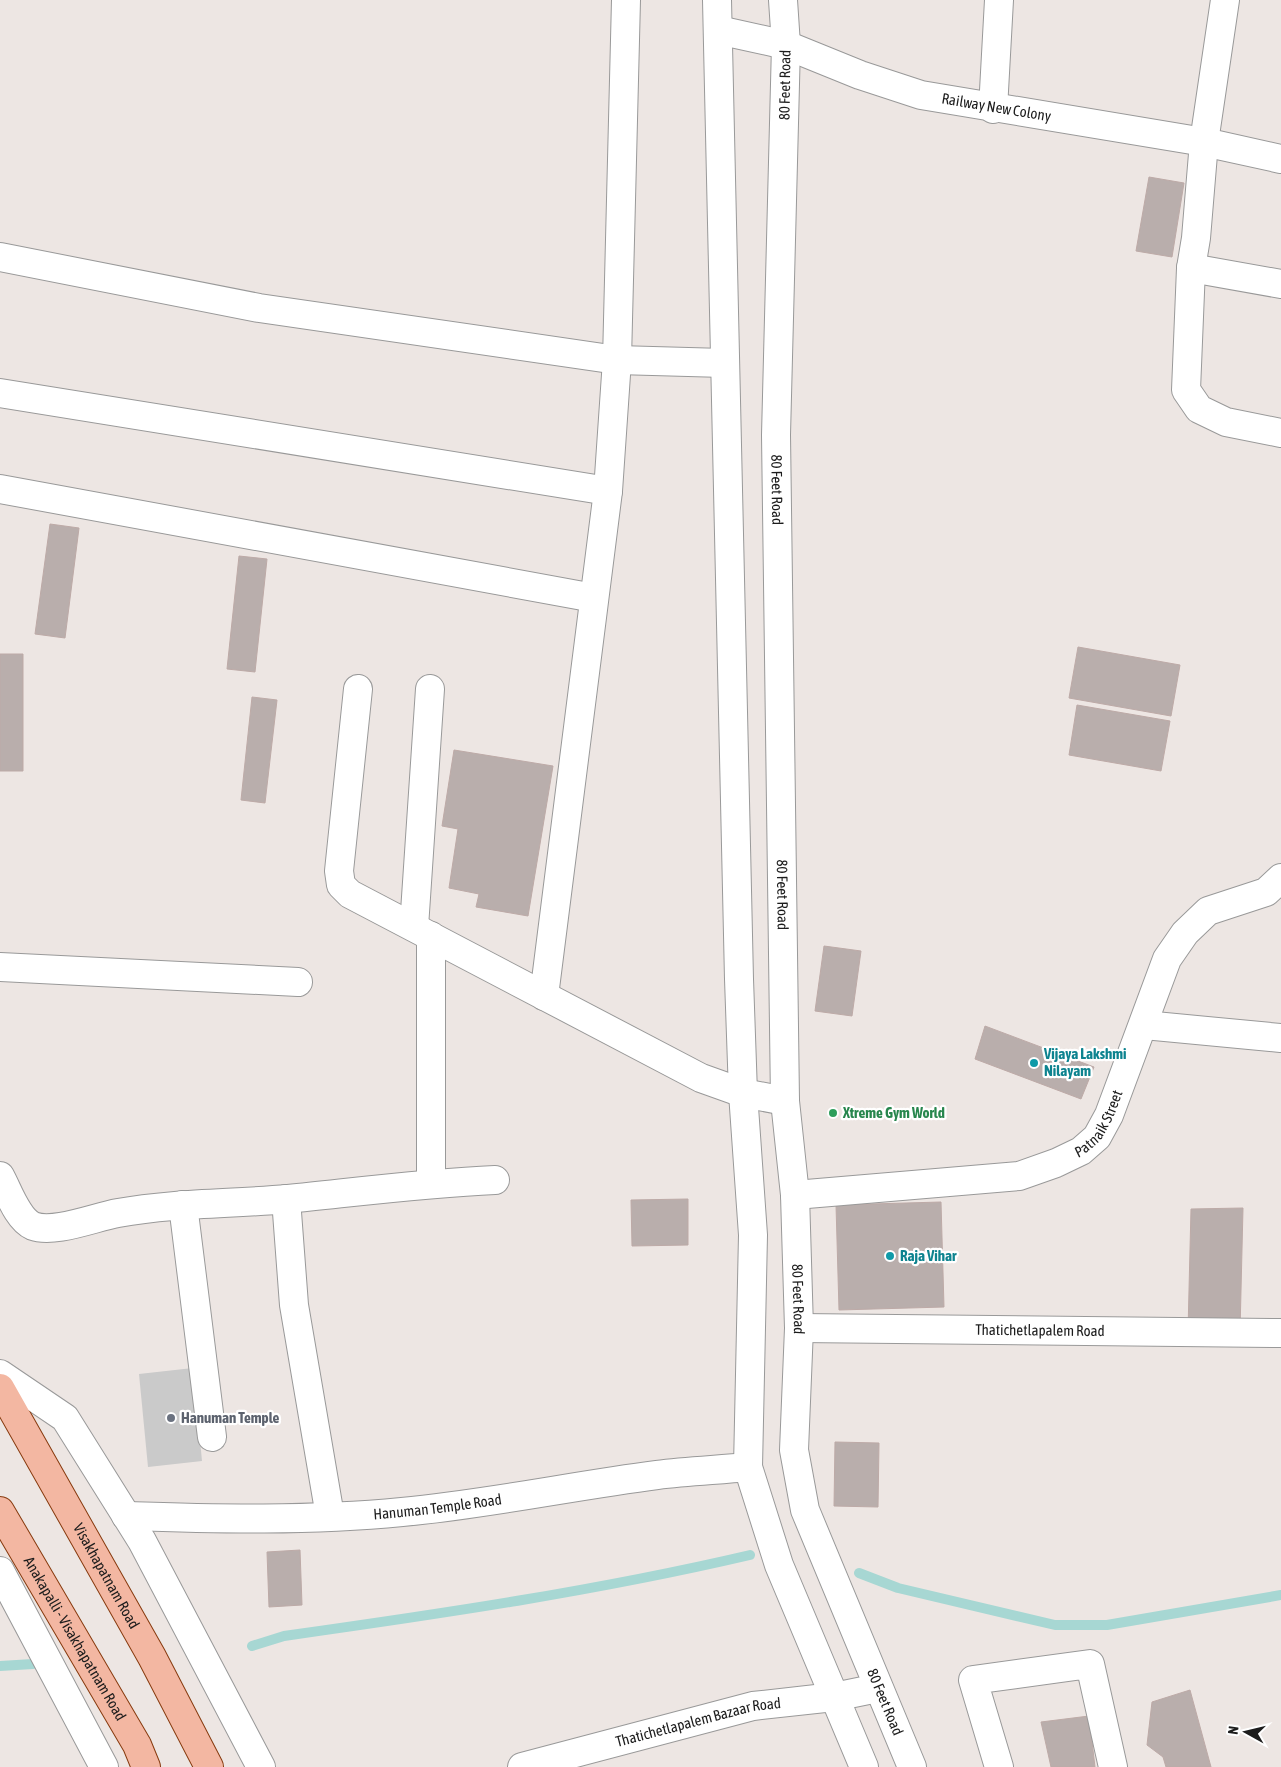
<svg xmlns="http://www.w3.org/2000/svg" width="1281" height="1767" font-family="'Asap Condensed',sans-serif">
<style>
.religious{fill:#cacaca}
.lines{fill:none;stroke-linecap:round;stroke-linejoin:round}
.stream{stroke:#a7d7d3;stroke-width:10}
.building{fill:#b9aeac;stroke:#bdaaa7}
.minor-casing{stroke:#999;stroke-width:30}
.major-casing{stroke:#873a0e;stroke-width:30}
.minor{stroke:#fff;stroke-width:28}
.major{stroke:#f3b7a2;stroke-width:28}
.culture-dot{fill:#0f9aa8;stroke:#fff;stroke-width:2}
.leisure-dot{fill:#2e9e5b;stroke:#fff;stroke-width:2}
.worship-dot{fill:#6b7280;stroke:#fff;stroke-width:2}
.labels{text-anchor:middle;stroke-width:4.5;stroke-linejoin:round;paint-order:stroke}
.street-label{font-size:15px;fill:#1c1c1c;stroke:#fff}
.culture-label{font-size:15px;font-weight:bold;fill:#0d838f;stroke:#fff;text-anchor:start}
.leisure-label{font-size:15px;font-weight:bold;fill:#27864d;stroke:#fff;text-anchor:start}
.worship-label{font-size:15px;font-weight:bold;fill:#5b616d;stroke:#fff;text-anchor:start}
</style>
<rect width="100%" height="100%" fill="#ede6e3"/>
<path class="religious" d="M193,1368L202,1461L148,1467L139,1374Z"/>
<g class="lines">
<path class="stream" d="M859,1573L898,1588L1055,1625H1107L1281,1595
M252,1646L284,1636C440,1614 596,1591 750,1555
M0,1666L33,1664"/>
</g>
<path class="building" d="M1149,177L1184,183L1172,257L1136,251Z
M50,524L79,528L65,638L35,634Z
M239,556L267,559L255,672L227,669Z
M1078,647L1180,665L1171,716L1069,698Z
M0,654H23V771H0Z
M252,697L277,700L265,803L241,800Z
M1077,705L1170,721L1161,771L1069,755Z
M454,750L553,766L528,916L476,907L479,894L449,888L458,829L442,826Z
M824,946L861,951L852,1016L815,1011Z
M985,1026L1094,1067L1081,1099L975,1059Z
M688,1199V1245L632,1246L631,1200Z
M941,1202L944,1307L839,1310L836,1205Z
M1243,1208L1240,1332L1188,1331L1191,1209Z
M835,1442L879,1443L878,1507L834,1506Z
M300,1550L302,1605L269,1607L267,1552Z
M1190,1690L1211,1767H1166L1163,1757L1147,1745L1152,1702Z
M1089,1716L1095,1767H1051L1041,1722Z"/>
<g class="lines">
<g class="minor-casing">
<g id="minor">
<path d="M717,0L739,979L743,1093L753,1235L748,1467L779,1565L864,1767"/>
<path id="s1" d="M783,0L786,45L776,435L785,1101L795,1195L799,1328L794,1450L805,1510L912,1767"/>
<path d="M1225,0L1204,142L1196,238L1191,268L1186,390L1199,409L1226,422L1281,433"/>
<path id="s2" d="M718,30L786,45L860,75L921,95L1204,142L1281,159"/>
<path d="M993,109L999,0"/>
<path d="M0,257L259,308L617,360L724,363"/>
<path d="M1191,268L1281,284"/>
<path d="M0,393L608,491"/>
<path d="M0,489L594,598"/>
<path d="M358,689L339,871L341,885L350,894L701,1078L743,1093L785,1101"/>
<path d="M414,927L430,689"/>
<path d="M431,936V1183"/>
<path d="M0,967L298,982"/>
<path d="M544,996L608,491L617,360L626,0"/>
<path d="M1144,1025L1281,1038"/>
<path d="M0,1176C8,1190 17,1219 33,1226C54,1234 95,1217 118,1213C174,1203 231,1204 288,1199C357,1192 425,1183 495,1180"/>
<path id="s3" d="M795,1195L1019,1176L1056,1163L1081,1151L1097,1137L1109,1115L1167,959L1185,933L1208,911L1266,892L1281,878"/>
<path d="M286,1199L294,1305L330,1516"/>
<path d="M183,1205L212,1437"/>
<path id="s4" d="M799,1328L1281,1333"/>
<path d="M0,1374L65,1418L142,1541L261,1767"/>
<path id="s5" d="M126,1516C218,1519 310,1521 402,1512C488,1504 572,1486 657,1475C687,1471 718,1470 748,1467"/>
<path d="M0,1571L104,1767"/>
<path id="s6" d="M522,1767L753,1706L834,1697L878,1688"/>
<path d="M999,1767L973,1680L1090,1664L1113,1767"/>
</g>
</g>
<g class="major-casing">
<g id="major">
<path id="s7" d="M0,1388L152,1657L209,1767"/>
<path id="s8" d="M0,1511L137,1745L146,1767"/>
</g>
</g>
<use href="#minor" class="minor"/>
<use href="#major" class="major"/>
</g>
<g class="culture-dot">
<circle cx="1034" cy="1063" r="5"/>
<circle cx="890" cy="1256" r="5"/>
</g>
<circle class="leisure-dot" cx="833" cy="1113" r="5"/>
<circle class="worship-dot" cx="171" cy="1418" r="5"/>
<g class="labels">
<g class="street-label">
<text transform="translate(785 85) rotate(-89)" y="5">80 Feet Road</text>
<text dy="5" stroke="none"><textPath href="#s2" startOffset="290">Railway New Colony</textPath></text>
<text dy="5" stroke="none"><textPath href="#s1" startOffset="490">80 Feet Road</textPath></text>
<text dy="5" stroke="none"><textPath href="#s1" startOffset="895">80 Feet Road</textPath></text>
<text dy="5" stroke="none"><textPath href="#s3" startOffset="325">Patnaik Street</textPath></text>
<text dy="5" stroke="none"><textPath href="#s1" startOffset="1300">80 Feet Road</textPath></text>
<text dy="5" stroke="none"><textPath href="#s4" startOffset="241">Thatichetlapalem Road</textPath></text>
<text dy="5" stroke="none"><textPath href="#s5" startOffset="312">Hanuman Temple Road</textPath></text>
<text dy="5" stroke="none"><textPath href="#s7" startOffset="216">Visakhapatnam Road</textPath></text>
<text dy="5" stroke="none"><textPath href="#s8" startOffset="148">Anakapalli - Visakhapatnam Road</textPath></text>
<text dy="5" stroke="none"><textPath href="#s1" startOffset="1720">80 Feet Road</textPath></text>
<text dy="5" stroke="none"><textPath href="#s6" startOffset="182">Thatichetlapalem Bazaar Road</textPath></text>
</g>
<g class="culture-label">
<text x="1044" y="1059">Vijaya Lakshmi<tspan x="1044" dy="17">Nilayam</tspan></text>
<text x="900" y="1261">Raja Vihar</text>
</g>
<g class="leisure-label">
<text x="843" y="1118">Xtreme Gym World</text>
</g>
<g class="worship-label">
<text x="181" y="1423">Hanuman Temple</text>
</g>
</g>
<g transform="translate(1246 1732) rotate(278)" stroke="#ffffff" stroke-width="4" paint-order="stroke">
<path d="M0-4L9 19L0 12L-9 19Z" fill="#1c1c1c"/>
<text y="-8" font-size="14" font-weight="bold" text-anchor="middle" fill="#1c1c1c">N</text>
</g>
</svg>
